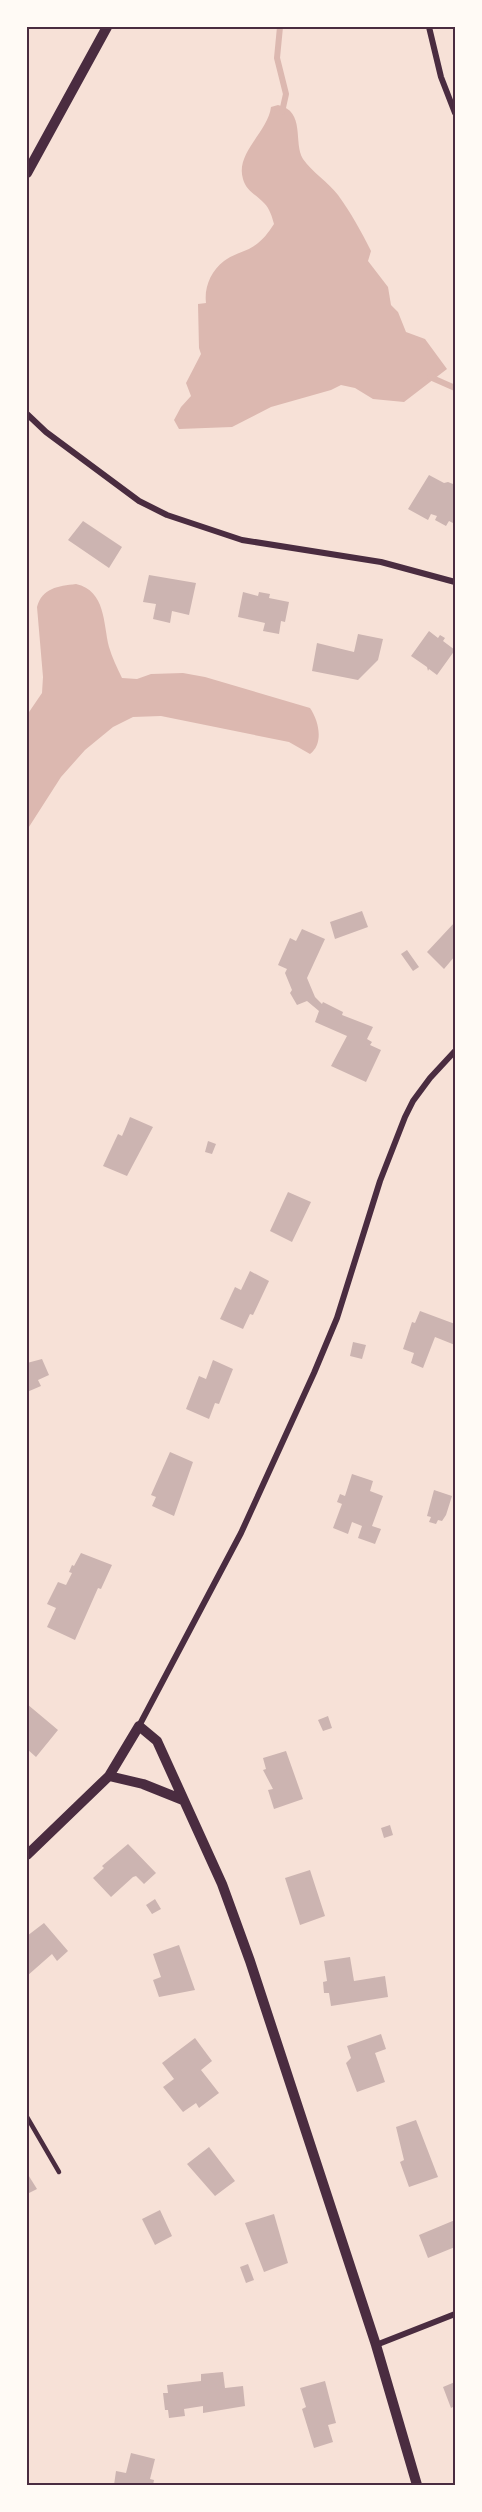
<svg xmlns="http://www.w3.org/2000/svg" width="482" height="2512" font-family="'Public Sans',sans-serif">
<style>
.water{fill:#dcb8b0}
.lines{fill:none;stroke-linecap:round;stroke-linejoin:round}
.stream{stroke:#dcb8b0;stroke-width:6}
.building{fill:#ccb4b1}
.service{stroke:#4a2c40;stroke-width:4.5}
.minor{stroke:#4a2c40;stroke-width:6}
.tertiary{stroke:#4a2c40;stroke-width:10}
.neatline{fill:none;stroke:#4a2c40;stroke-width:2}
</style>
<rect width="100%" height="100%" fill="#f7e1d7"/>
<path class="water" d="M278,105C306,111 293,143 303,159C312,172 328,182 338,195C351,213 361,231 371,251L368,261L388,287L391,305L398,312L406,332L425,339L447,369L404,402L373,399L355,388L341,385L331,390L271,407L232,427L179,429L174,420L181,407L191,396L186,383L201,354L199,348L198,304L206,303C204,287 211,271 224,261C233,254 245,252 254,246C263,240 268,233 274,224C272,217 270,209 264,203C257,195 246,191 243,179C235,153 268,132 271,107Z
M76,584C106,591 103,623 109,647C112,657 117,668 122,678L137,679L151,674L183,673L205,677L310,708C319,721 324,744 310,754L289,742L161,716L133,717L113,727L85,750L61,777L27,830V715L42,693L43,677L37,607C42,588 58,586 76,584Z"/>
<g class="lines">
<path class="stream" d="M280,27L277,58L286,94L282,112
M430,377L455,388"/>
</g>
<path class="building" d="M429,475L444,483L448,482L453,484L455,524L449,521L446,526L435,520L437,516L431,514L428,520L408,509Z
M83,521L122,547L109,568L68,540Z
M149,575L196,583L189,615L172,611L170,623L153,619L156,604L143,602Z
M243,592L258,596L259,592L270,594L269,598L289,602L285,622L281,621L279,634L263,631L265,623L238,617Z
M429,631L438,638L440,635L445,638L443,641L455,650L437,675L429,669L428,671L427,667L411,656Z
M358,634L383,639L378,660L358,680L312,671L317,643L354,652Z
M362,911L368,927L335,939L330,922Z
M455,922V956L444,969L427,952Z
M302,929L325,939L307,978L315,997L322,1004L323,1002L343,1012L342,1015L373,1027L367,1039L372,1042L370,1045L381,1050L366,1082L331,1066L347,1036L315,1022L319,1011L307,1001L297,1005L290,993L292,990L285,973L287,969L278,965L290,938L296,941Z
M407,950L419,967L413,971L401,954Z
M130,1117L153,1127L127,1176L103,1166L118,1134L122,1136Z
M208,1141L216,1144L212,1154L205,1152Z
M288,1192L311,1202L292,1242L270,1231Z
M250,1271L269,1281L253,1315L250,1314L243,1329L220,1319L235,1287L241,1290Z
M420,1311L455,1324V1345L435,1337L423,1368L411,1363L414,1353L403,1349L412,1322L415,1323Z
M353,1342L366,1345L362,1359L350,1356Z
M42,1359L49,1375L38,1380L41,1386L27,1392V1363Z
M213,1360L233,1369L219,1404L215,1403L209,1419L186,1409L199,1376L206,1379Z
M170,1452L193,1462L174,1516L152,1506L156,1497L151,1495Z
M352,1474L373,1481L370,1491L383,1496L372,1526L381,1529L375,1544L358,1538L362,1526L352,1522L348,1534L333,1528L342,1504L337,1502L340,1494L345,1496Z
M434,1490L452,1496L446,1515L442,1521L438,1520L436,1524L429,1522L431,1517L427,1516Z
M81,1553L112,1565L101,1589L98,1588L75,1640L47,1627L56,1608L47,1604L58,1582L66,1585L72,1573L69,1572L72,1565L74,1566Z
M27,1704L58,1730L36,1757L27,1749Z
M328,1716L332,1728L323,1731L318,1720Z
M286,1751L303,1799L274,1809L268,1790L273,1789L263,1770L266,1769L263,1758Z
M390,1825L393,1835L384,1838L381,1828Z
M128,1844L156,1873L144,1884L136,1876L133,1877L111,1897L93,1878L104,1868L102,1866Z
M310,1870L325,1916L300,1925L285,1878Z
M155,1899L161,1909L152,1914L146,1905Z
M44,1923L68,1951L57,1961L52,1954L27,1976V1936Z
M179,1945L195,1990L159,1997L153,1980L161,1977L153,1954Z
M350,1957L354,1981L385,1976L388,1997L331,2006L329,1993H324L323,1982L327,1981L324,1961Z
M381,2034L386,2049L375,2053L385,2082L357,2092L346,2063L351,2058L347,2046Z
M195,2038L212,2061L201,2070L219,2093L199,2108L196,2103L183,2112L163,2087L174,2079L162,2063Z
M416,2120L438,2177L409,2187L400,2162L404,2160L396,2127Z
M209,2147L235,2181L215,2196L187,2164Z
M27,2173L37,2189L27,2194Z
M160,2210L172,2236L155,2245L142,2219Z
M274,2214L288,2263L264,2272L245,2223Z
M455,2220V2247L428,2258L419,2235Z
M248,2264L254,2280L246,2283L240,2267Z
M223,2372L225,2388L243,2386L245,2406L203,2413V2406L184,2409L185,2416L169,2418L168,2410H165L163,2393H168L167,2385L201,2381V2374Z
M325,2381L336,2423L328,2425L333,2442L314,2448L302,2409L306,2407L300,2388Z
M455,2382V2406L451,2408L443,2387Z
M131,2453L155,2459L150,2479L154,2480L153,2485H114L116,2471L126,2473Z"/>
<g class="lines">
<path class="service" d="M27,2117L59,2172"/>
<path class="minor" d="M429,27L441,77L455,113
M27,414L46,432L139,501L167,515L242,540L381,562L455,582
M139,1726L241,1533L314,1373L337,1318L380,1181L405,1117L413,1101L430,1078L455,1051
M376,2345L455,2314"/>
<path class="tertiary" d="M27,173L107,27
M109,1776L143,1784L183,1800
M27,1855L109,1776L139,1726L157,1741L222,1884L250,1961L376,2345L417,2485"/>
</g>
<rect width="482" height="2512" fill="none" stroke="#fffaf5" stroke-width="57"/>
<rect x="28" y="28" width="426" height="2456" class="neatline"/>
</svg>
